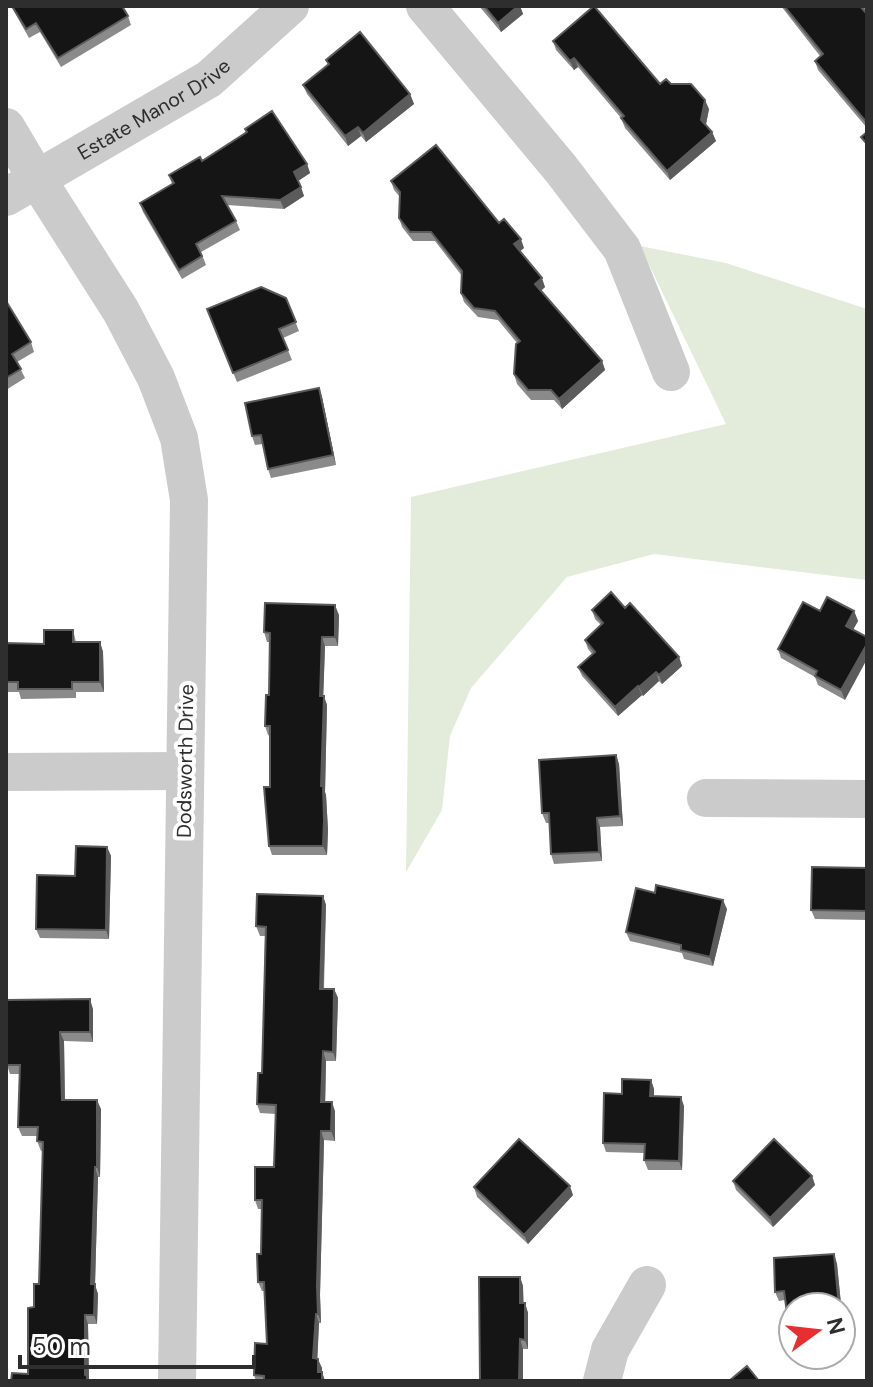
<svg xmlns="http://www.w3.org/2000/svg" width="873" height="1387" font-family="'DM Sans',sans-serif">
<style>
.green{fill:#e3ecdb}
.lines{fill:none;stroke-linecap:round;stroke-linejoin:round}
.minor{stroke:#cbcbcb;stroke-width:38}
.wall{fill:#8a8a8a}
.shaded-wall{fill:#5b5b5b}
.building{fill:#151515;stroke:#5b5b5b;stroke-width:2}
.labels{text-anchor:middle;stroke-width:8;stroke-linejoin:round;paint-order:stroke}
.street-label{font-size:20px;fill:#2e2e2e;stroke:#fff}
</style>
<rect width="100%" height="100%" fill="#fff"/>
<path class="green" d="M640,246L726,263L867,309V580L654,554L567,577L471,688L450,736L442,810L406,872L411,497L726,424Z"/>
<g class="lines">
<g class="minor">
<path d="M425,6L561,169L622,249L671,372"/>
<path d="M6,127L37,179L121,311L156,378L179,438L189,500L177,1381"/>
<path id="s1" d="M6,197L209,79L290,6"/>
<path d="M6,772L184,771"/>
<path d="M706,798L867,799"/>
<path d="M602,1381L610,1350L647,1285"/>
</g>
</g>
<path class="wall" d="M11,6H122L128,16L131,25L61,67L40,32L29,38Z
M479,6H520L523,14L501,32Z
M781,6H867V9L865,11L867,14V128L818,70L815,61L820,56Z
M553,41L660,84H671L709,109L706,124L712,132L716,141L670,180L625,128L621,118L578,67L574,70L556,50Z
M326,60L410,94L414,104L366,142L361,136L348,146L307,94L303,85L328,65Z
M245,129L307,164L310,173L298,181L304,196L284,209L227,205L236,221L240,230L201,252L206,265L182,279L143,212L140,203L172,184L169,175L202,161L246,133Z
M391,181L499,223L524,248L520,251L545,287L541,291L602,361L605,370L562,409L554,400H531L517,384L514,374L517,343L498,320L478,317L464,302L461,293L462,276L435,241H413L402,227L399,218L400,197L394,190Z
M286,298L299,331L283,338L292,360L237,382L207,309Z
M6,301L31,342L34,352L17,362L25,378L6,390Z
M319,388L322,397L336,465L271,478L268,469L263,444L255,445L252,436Z
M625,608L679,657L682,666L662,684L659,681L643,696L642,695L618,716L582,676L578,667L592,654L588,649L585,640L601,625L595,619L592,610Z
M820,611H854L858,621L853,630L845,700L818,685L815,677L781,658L778,649Z
M339,615L338,646H325L323,696L327,705L325,792L326,795L328,830L327,855H272L269,846L270,736L268,735L265,726L269,695L270,642H267L264,632Z
M73,630L76,642H100L103,652L104,692H76V698L21,699L19,692H6V643L44,644Z
M616,755L619,764L623,826L600,827L602,861L554,864L551,854L549,823H546L542,813Z
M107,847L111,856L109,939L40,938L36,929L75,876Z
M867,868V920L815,919L811,910Z
M323,896L326,905L324,989H334L338,998L336,1061H326L325,1102L335,1111V1141L324,1140L320,1295L321,1323H319L317,1359L322,1368V1372L325,1381H256L254,1375L267,1344L265,1291H262L258,1282L261,1254L262,1209H258L255,1200L274,1167L276,1114L260,1113L257,1104L262,1073L265,936H260L256,926Z
M727,909L713,966L684,959L682,953L630,941L626,932Z
M93,1009V1042L64,1041L65,1100L101,1109L100,1177H98L95,1285L98,1294L97,1324H88L89,1381H11L28,1374L34,1307L39,1284L43,1151H41L37,1141V1136H22L18,1127L20,1074H10L7,1065Z
M651,1080L654,1089V1096L684,1106L682,1170H648L644,1160V1153L606,1152L603,1143L622,1094Z
M812,1176L815,1185L773,1227L736,1190L733,1181Z
M474,1187L573,1195L528,1244L477,1197Z
M834,1254L837,1264L844,1334L841,1335V1307H793L792,1338L789,1328L785,1300L779,1301L775,1292Z
M520,1277L523,1286V1303H525L528,1313V1349H523L480,1381Z"/>
<path class="shaded-wall" d="M518,6H520L523,14L501,32L498,23Z
M574,58L578,67L574,70L570,61Z
M410,94L414,104L366,142L363,133Z
M705,100L709,109L705,129L701,120Z
M358,127L361,136L348,146L345,136Z
M712,132L716,141L670,180L667,171Z
M307,164L310,173L298,181L294,172Z
M301,187L304,196L284,209L280,200Z
M521,239L524,248L518,253L514,244Z
M542,278L545,287L538,293L535,284Z
M602,361L605,370L562,409L559,399Z
M319,388L322,397L336,465L333,455Z
M335,605L339,615L338,646L335,637Z
M854,611L858,621L850,635L846,626Z
M322,637L325,646L323,705L320,696Z
M100,642L103,652L104,692L100,682Z
M867,644V659L845,700L841,690Z
M679,657L682,666L662,684L659,675Z
M656,672L659,681L643,696L639,687Z
M638,686L642,695L618,716L615,707Z
M324,696L327,705L325,792L326,795L328,830L327,855L323,846L321,786Z
M616,755L619,764L623,826L620,816Z
M597,818L600,827L602,861L599,852Z
M107,847L111,856L109,939L106,930Z
M323,896L326,905L323,998L320,989Z
M723,900L727,909L713,966L710,957Z
M334,989L338,998L336,1061L333,1052Z
M90,999L93,1009V1042L90,1032Z
M60,1032L64,1041L65,1109L62,1100Z
M323,1051L326,1061L325,1111L321,1102Z
M651,1080L654,1089V1105L650,1096Z
M681,1097L684,1106L682,1170L679,1161Z
M97,1100L101,1109L100,1177L97,1167Z
M332,1102L335,1111V1141L331,1131Z
M321,1131L324,1140L320,1295L321,1323L318,1314L317,1286Z
M95,1167L98,1177L95,1285L98,1294L97,1324L94,1315L91,1284Z
M812,1176L815,1185L773,1227L770,1218Z
M570,1186L573,1195L528,1244L524,1235Z
M834,1254L837,1264L844,1334L841,1326V1307H839Z
M520,1277L523,1286L524,1313L520,1303Z
M525,1303L528,1313V1349L525,1340Z
M316,1314L319,1323L317,1368L313,1358Z
M85,1315L88,1324L89,1381H87L85,1375Z
M520,1339L523,1349V1381H519Z
M318,1359L322,1368V1380V1372L325,1381H321L318,1372Z"/>
<path class="building" d="M12,6H122L128,16L58,58L36,23L26,29Z
M484,6H518L498,23Z
M594,6L660,84L666,79L671,84H691L705,100L701,120L712,132L667,171L621,118L624,116L574,58L570,61L553,41Z
M784,6H860L867,14V123L815,61L823,54Z
M360,32L410,94L363,133L358,127L345,136L303,85L329,64L326,60Z
M272,111L307,164L294,172L301,187L280,200L222,196L236,221L196,244L202,256L179,270L140,203L174,183L169,175L200,157L202,161L247,132L245,129Z
M867,132V144L861,137Z
M436,145L499,223L504,219L521,239L514,244L542,278L535,284L602,361L559,399L551,390H528L514,374L516,344L520,341L495,311L474,308L461,293L462,271L431,232H410L399,218L400,192L391,181Z
M261,287L286,298L296,322L279,329L288,350L233,373L207,309Z
M6,301L31,342L12,354L21,369L6,378Z
M319,388L333,455L268,469L261,435L252,436L245,403Z
M611,592L625,608L630,603L679,657L659,675L656,672L639,687L638,686L615,707L578,667L595,652L585,640L603,623L592,610Z
M827,597L854,611L846,626L867,637V644L841,690L815,676L817,671L778,649L803,602L820,611Z
M265,603L335,605V637H322L320,696H324L321,786H323L324,820L323,846H269L264,787H270V726H265L266,695H269L270,633L264,632Z
M44,630H73V642H100V682H72V689H18V682H6V643L44,644Z
M616,755L620,816L597,818L599,852L551,854L549,813H542L539,760Z
M76,846L107,847L106,930L36,929L37,875L75,876Z
M812,867L867,868V911L811,910Z
M656,885L723,900L710,957L681,950V945L626,932L636,888L655,893Z
M257,894L323,896L320,989H334L333,1052L323,1051L321,1102H332L331,1131H321L317,1286L318,1314H316L313,1358L318,1359V1372H322V1381H264V1376L254,1375L255,1343L267,1344L264,1282H258L257,1254H261L262,1200H255V1167H274L276,1105L257,1104L258,1073H262L266,927L256,926Z
M90,999V1032H60L62,1100H97V1167H95L91,1284H95L94,1315H85V1375L87,1376V1381H11L12,1373L28,1374V1308L34,1307V1284H39L43,1142L37,1141L38,1127H18L20,1065H7V1000Z
M622,1079L651,1080L650,1096L681,1097L679,1161L644,1160L645,1144L603,1143L604,1093L622,1094Z
M519,1139L570,1186L524,1235L474,1187Z
M774,1139L812,1176L770,1218L733,1181Z
M834,1254L839,1307H793V1328H789L784,1291L775,1292L774,1258Z
M479,1277H520V1303H525V1340L520,1339L519,1381H480Z
M747,1366L759,1381H729Z"/>
<g class="labels">
<g class="street-label">
<text dy="7" stroke="none"><textPath href="#s1" startOffset="172">Estate Manor Drive</textPath></text>
<text transform="translate(185 761) rotate(-89)" y="7">Dodsworth Drive</text>
</g>
</g>
<rect width="873" height="1387" fill="none" stroke="#2e2e2e" stroke-width="16"/>
<g transform="translate(817 1331) rotate(75)"><circle r="38" fill="#ffffff" stroke="#ababab" stroke-width="2"/>
<path d="M0-6L14 30L0 20L-14 30Z" fill="#e72e31"/>
<text y="-12" font-size="22" font-weight="bold" text-anchor="middle" fill="#2e2e2e">N</text>
</g>
<path d="M20 1355v12h234v-12" fill="none" stroke="#2e2e2e" stroke-width="4"/>
<text x="32" y="1355" font-size="24" fill="#2e2e2e" stroke="#ffffff" stroke-width="6" paint-order="stroke">50 m</text>
</svg>
